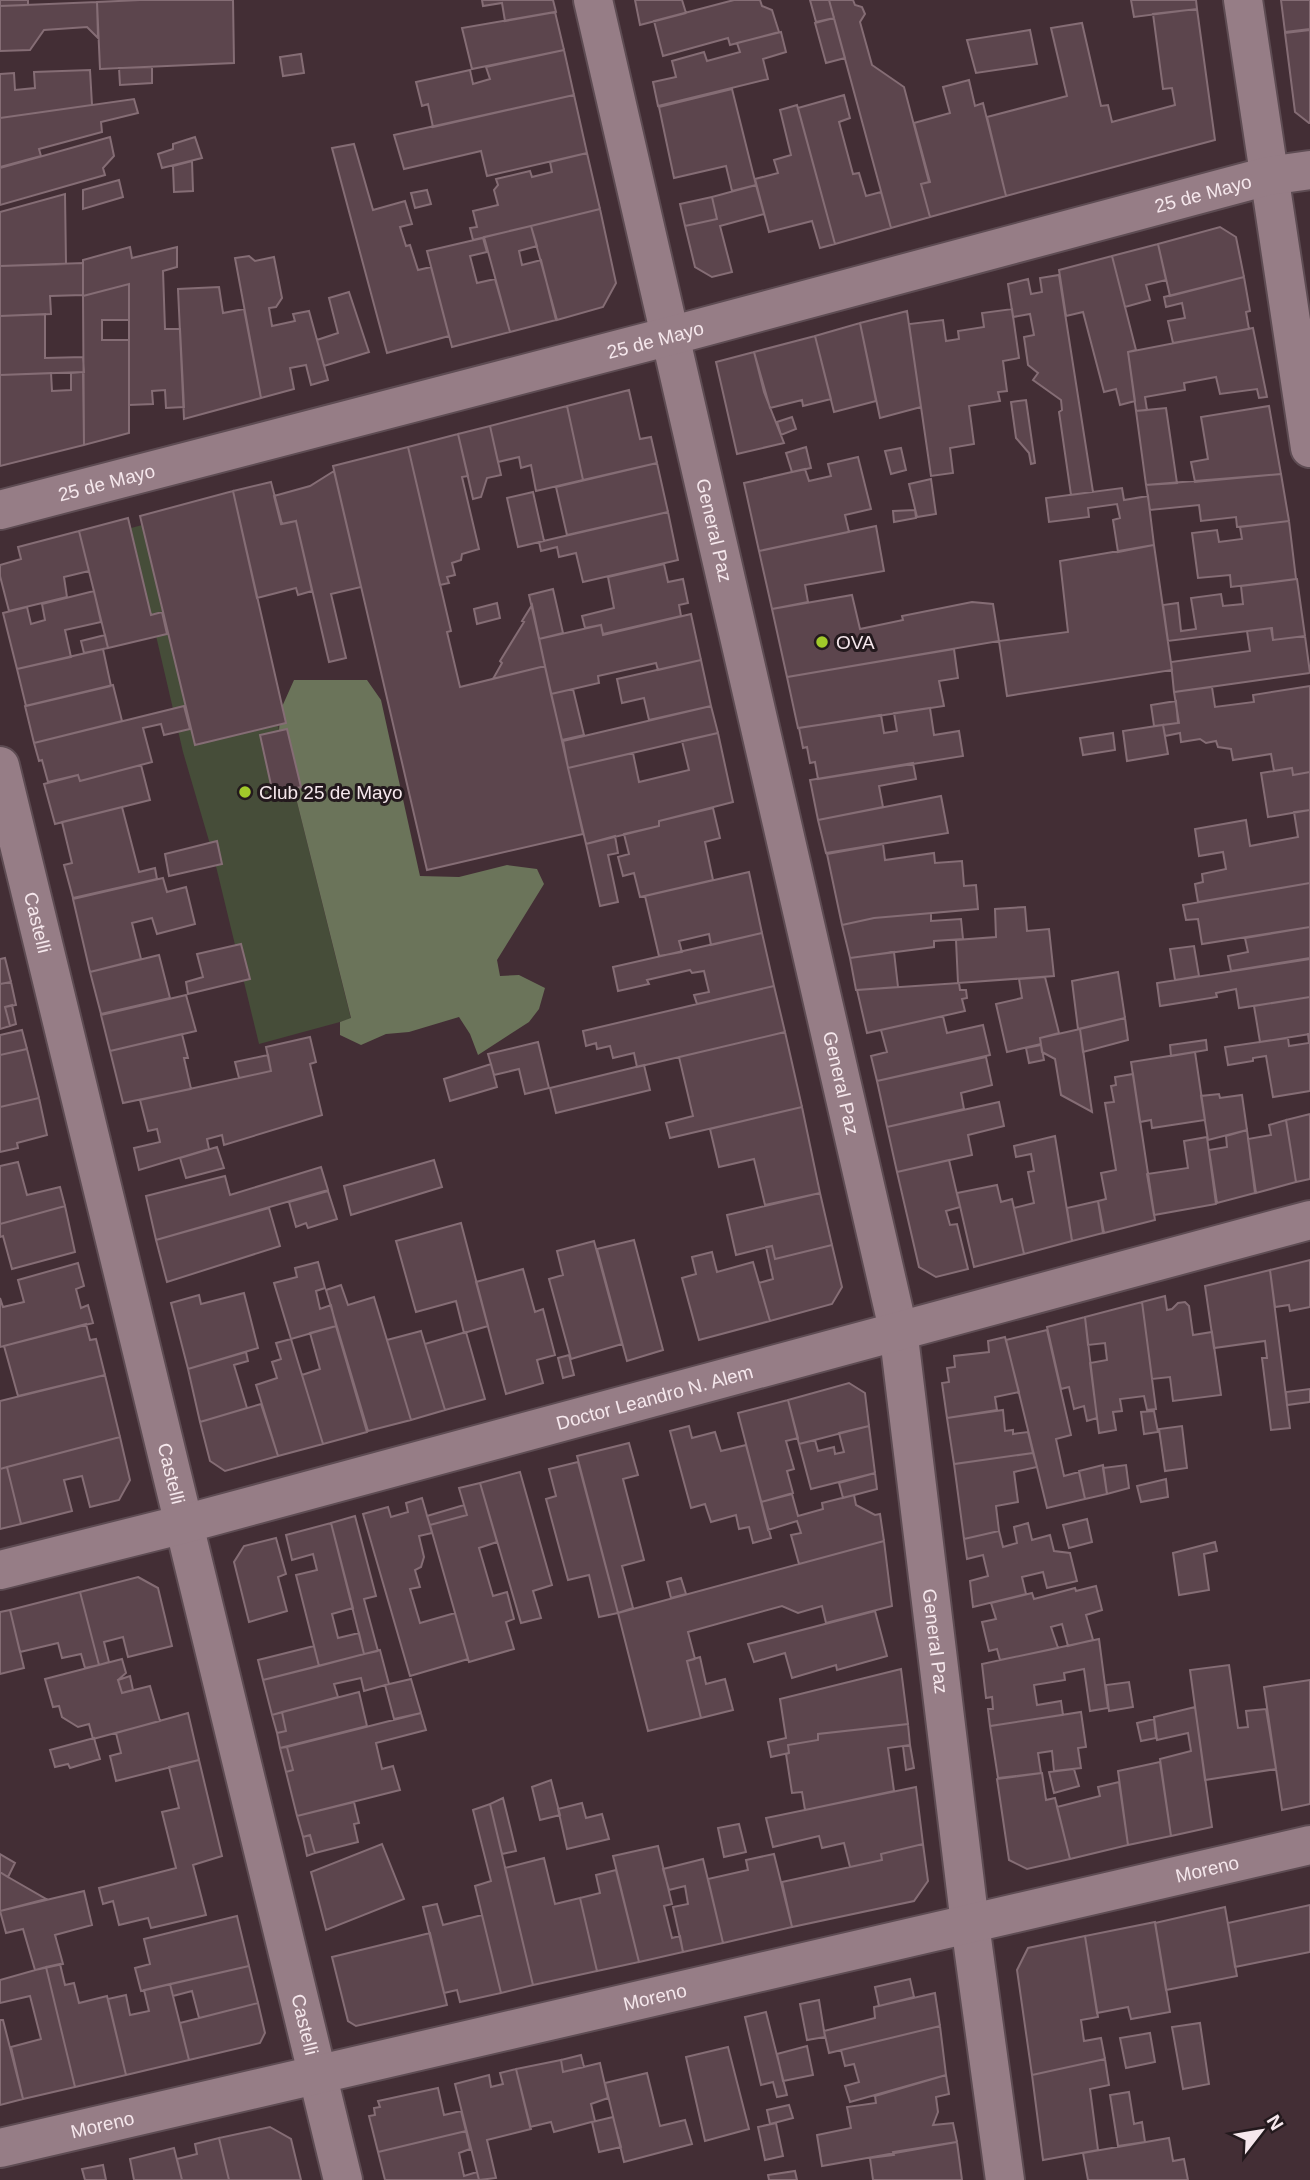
<svg xmlns="http://www.w3.org/2000/svg" width="1310" height="2180" font-family="Arial,sans-serif">
<style>
.green{fill:#464d39}
.forest{fill:#6b745a}
.building{fill:#5c454d;stroke:#856d75;stroke-width:2}
.lines{fill:none;stroke-linecap:round;stroke-linejoin:round}
.street-casing{stroke:#5e4c53;stroke-width:42}
.street{stroke:#967d86;stroke-width:38}
.poi-dot{fill:#a1c92a;stroke:#23191d;stroke-width:2.5}
.labels{text-anchor:middle;stroke-width:6;stroke-linejoin:round;paint-order:stroke}
.street-label{font-size:19px;fill:#f5e7ec;stroke:#23191d}
.poi-label{font-size:19px;fill:#f5e7ec;stroke:#23191d;text-anchor:start}
</style>
<rect width="100%" height="100%" fill="#432e35"/>
<path class="green" d="M226,503L279,730L351,1019L259,1044L214,858L183,752L131,528Z"/>
<path class="forest" d="M294,680H367L381,700L420,876L459,877L507,865L537,869L544,884L497,960L500,976L519,975L545,988L539,1009L529,1022L478,1055L470,1034L459,1017L409,1032L386,1034L361,1045L340,1035V1022L351,1018L279,730L281,709Z"/>
<path class="building" d="M0,0H28V5L0,6Z
M140,0H233L234,63L100,69L97,2Z
M482,0H553L556,12L505,21L502,3L483,6Z
M635,0H682L686,13L640,25Z
M734,0H760L762,6L772,10L779,32L730,45L728,38L663,56L654,21Z
M810,0H829L834,18L816,22Z
M829,0H853L855,5L862,7L865,14L860,22L872,65L904,87L929,182L921,184L930,217L891,228Z
M1131,0H1196L1197,9L1134,17Z
M1281,0H1310V29L1285,32Z
M97,2L98,38L87,27L44,30L30,50L0,51V6Z
M1197,9L1215,140L1006,196L987,117L1067,96L1051,28L1082,23L1101,106L1108,105L1112,122L1175,105L1172,88L1163,89L1153,14Z
M555,12L564,50L472,69L462,28Z
M834,18L845,58L826,63L815,23Z
M1030,30L1037,64L976,73L967,40Z
M1310,30V123H1309L1295,112L1285,33Z
M781,32L786,52L763,59L768,79L658,106L653,82L676,77L672,61L704,52L707,61L740,52L737,43Z
M564,50L574,95L433,127L428,104L422,106L416,82L470,70L473,84L490,79L486,67Z
M301,54L304,73L283,76L280,57Z
M152,67V83L120,85L119,68Z
M90,70L92,105L0,118V74L14,73L15,90L35,88L34,72Z
M969,80L975,106L983,103L1006,196L930,217L921,184L930,182L914,123L950,113L943,87Z
M732,89L756,185L732,191L726,166L674,178L659,107Z
M574,95L587,153L487,176L481,151L404,169L394,135Z
M844,95L850,118L839,122L853,174L859,173L866,196L881,192L891,228L835,244L798,108Z
M134,99L138,113L101,122L102,132L39,149L41,156L0,167V118Z
M797,105L835,244L820,248L812,221L769,232L755,179L778,173L774,160L791,155L780,110Z
M110,137L114,156L103,168L105,175L0,205V168Z
M195,137L202,158L162,168L158,154L173,149V144Z
M354,144L373,210L405,201L412,224L400,227L406,246L410,245L418,270L431,267L449,336L387,353L332,148Z
M587,153L600,209L473,240L470,228L477,227L473,211L498,205L494,190L498,185L496,179L530,171L532,177L552,172L550,162Z
M192,161L193,191L174,192L173,166Z
M119,180L123,197L83,209V190Z
M756,185L764,214L720,226L732,272L712,277L695,267L685,226L717,219L712,197Z
M427,190L431,204L415,208L411,193Z
M65,194L66,264L0,266V212Z
M712,197L717,219L685,226L680,204Z
M600,209L616,283L603,307L557,320L531,226Z
M531,226L537,246L519,251L522,265L541,260L556,320L510,332L484,237Z
M1220,227L1236,237L1244,277L1170,296L1158,244Z
M483,238L487,252L470,256L477,283L495,279L510,332L452,347L427,251Z
M1158,244L1166,280L1146,285L1150,300L1125,307L1112,256Z
M130,247L132,258L177,247V267L163,271L165,329H180L184,407L166,408L165,390L152,391L153,404L129,405V284L83,296V260Z
M249,256L255,261L274,257L282,298L276,307L269,308L272,326L295,321L293,314L309,311L328,380L311,385L306,365L290,368L294,389L261,398L235,258Z
M1112,256L1136,350L1128,352L1135,401L1120,405L1116,389L1104,392L1083,312L1066,316L1059,270Z
M83,263V295L50,296L51,314L0,316V266Z
M1059,275L1093,492L1071,495L1059,412L1062,410L1061,400L1033,380L1038,373L1028,365L1024,337L1034,335L1030,314L1013,317L1008,284L1028,279L1031,294L1042,292L1040,278Z
M1244,277L1250,311L1246,312L1249,329L1173,343L1168,321L1185,318L1182,303L1166,307L1164,297Z
M129,284V320H102V340H129V433L84,445L83,296Z
M219,287L223,313L244,309L261,398L184,419L178,289Z
M349,292L369,352L324,366L317,340L338,333L329,298Z
M1012,309L1019,358L1003,361L1007,391L998,392L1000,401L969,406L974,444L950,448L953,473L931,476L909,324L943,320L946,341L959,339L958,331L984,327L982,313Z
M907,311L921,407L880,418L860,323Z
M45,314V358L83,357L84,372L0,375V316Z
M860,323L876,401L834,412L815,336Z
M1253,328L1267,397L1259,398L1257,389L1220,394L1216,377L1184,383L1185,390L1145,397L1147,410L1136,411L1128,352Z
M815,336L831,399L803,406L802,400L770,408L754,352Z
M754,352L764,392L784,443L737,454L716,362Z
M83,372L84,445L0,466V375L51,373L52,391L71,390V373Z
M629,390L640,439L651,437L657,463L583,480L567,406Z
M1026,400L1035,463L1031,464L1029,453L1016,438L1011,402Z
M567,406L583,480L536,491L531,465L521,468L519,457L498,462L490,426Z
M1269,406L1281,474L1195,482L1191,462L1208,459L1201,417Z
M1166,408L1177,483L1146,485L1136,411Z
M792,417L796,429L781,435L777,422Z
M490,426L501,475L487,478L481,497L473,499L458,434Z
M458,434L468,476L462,477L479,549L462,554L461,560L452,563L455,575L447,577L449,583L440,585L408,447Z
M408,447L451,631L447,632L460,687L545,666L583,834L427,870L333,466Z
M806,447L811,468L792,472L786,453Z
M901,448L906,470L891,474L885,451Z
M858,457L871,509L845,515L849,532L759,551L744,483L805,469L809,481L831,476L828,464Z
M657,463L668,512L567,535L556,487Z
M334,471L361,587L331,594L346,658L329,662L296,521L281,524L274,496L310,486Z
M1281,474L1289,521L1237,527L1236,517L1201,521L1199,505L1150,510L1146,485Z
M931,479L936,514L917,517L909,484Z
M271,482L282,524L296,521L312,591L298,595L296,588L257,598L233,491Z
M1122,488L1124,500L1148,496L1154,545L1118,552L1113,520L1120,518L1117,504L1088,508L1089,517L1049,522L1046,498Z
M233,491L286,723L195,745L140,516Z
M533,492L544,541L518,547L507,498Z
M915,510L916,518L894,522L893,511Z
M668,512L678,560L583,582L576,553L559,557L557,547L541,551L539,542Z
M128,518L151,615L162,612L167,634L108,648L79,531Z
M1289,521L1296,579L1231,587L1230,575L1198,578L1192,533L1217,530L1219,542L1242,539L1240,527Z
M876,526L884,571L805,585L808,602L772,609L759,551Z
M79,531L89,571L64,577L67,597L9,611L0,576V565L21,559L18,547Z
M1154,545L1172,670L1007,696L999,641L1068,632L1060,561Z
M664,564L668,582L683,579L688,603L679,605L681,616L603,634L601,625L585,628L582,616L614,608L608,577Z
M1297,579L1305,636L1273,640L1272,628L1168,641L1163,605L1178,603L1181,631L1196,629L1191,598L1221,594L1223,606L1243,604L1241,586Z
M553,589L563,633L539,639L529,595Z
M94,591L101,622L65,630L71,657L17,669L3,613L27,607L31,624L45,620L42,604Z
M852,595L860,629L903,620L902,616L972,602L993,604L999,641L787,677L772,609Z
M497,603L500,618L477,624L474,609Z
M532,605L545,666L493,679L502,663L500,661L524,622L522,621Z
M691,614L701,660L658,670L656,663L598,676L599,683L551,694L539,639L601,625L603,635Z
M1271,628L1273,640L1305,636L1310,673L1174,692L1171,662L1250,651L1247,631Z
M105,635L108,648L84,653L81,641Z
M103,649L111,686L26,706L17,669Z
M954,649L958,678L939,681L944,706L798,728L787,677Z
M701,660L711,706L649,720L644,698L622,703L617,679Z
M113,685L122,721L34,743L25,706Z
M1310,686V772L1293,775L1292,768L1274,771L1271,754L1233,760L1231,749L1218,747L1216,741L1206,743L1200,739L1181,742L1180,733L1165,736L1163,725L1179,723L1174,692L1212,687L1215,707L1254,702L1253,695Z
M573,689L584,735L562,740L551,694Z
M1176,701L1178,723L1154,726L1151,705Z
M184,706L190,729L164,735L161,724L143,728L152,762L80,781L78,775L48,782L42,760L39,761L34,743Z
M711,706L718,733L568,768L563,741Z
M930,708L934,735L959,731L963,756L818,779L815,762L810,763L807,747L803,748L799,728L881,715L884,733L897,731L894,713Z
M1163,725L1168,754L1127,761L1123,731Z
M287,729L301,787L273,794L260,735Z
M718,733L733,802L659,821V826L586,844L568,768L633,753L639,782L689,770L682,741Z
M1113,733L1115,750L1083,755L1080,738Z
M913,763L916,779L879,786L883,807L818,820L810,780Z
M141,765L150,800L55,824L44,784L78,775L80,781Z
M1292,768L1293,775L1310,772V810L1268,817L1261,773Z
M941,796L948,833L826,853L818,820Z
M122,807L139,872L155,868L157,879L73,898L64,865L72,863L62,822Z
M713,808L720,838L705,842L713,880L640,897L634,873L623,876L618,857L629,854L624,834L659,826V821Z
M1310,810V883L1198,902L1195,884L1203,882L1202,874L1226,869L1223,852L1199,856L1195,829L1246,820L1250,846L1298,837L1294,812Z
M615,836L618,853L608,855L618,902L600,906L586,844Z
M217,841L222,864L169,876L165,854Z
M883,844L885,860L934,853L935,863L962,861L964,886L976,885L978,909L874,918L842,925L827,854Z
M749,872L762,933L711,945L709,934L679,941L682,952L659,956L645,896Z
M163,878L167,892L186,887L195,924L157,934L152,918L132,923L141,959L90,972L73,899Z
M1310,883V927L1202,944L1198,919L1186,920L1183,905Z
M1025,907L1027,931L1049,929L1054,976L958,983L956,940L996,937L995,909Z
M931,913V921L961,919L963,939L934,941V947L850,958L842,925L874,918Z
M1310,927V958L1231,971L1228,956L1248,952L1245,938Z
M762,933L774,986L697,1004L694,995L709,992L704,971L692,973L690,970L647,980L649,984L618,991L613,967Z
M241,944L250,979L188,994L186,982L203,977L197,954Z
M1194,946L1199,976L1175,980L1170,949Z
M894,952L898,987L856,990L850,958Z
M159,955L170,998L101,1014L90,972Z
M5,958L11,982L0,984V959Z
M1310,959V997L1239,1008L1236,989L1216,993L1217,997L1160,1006L1157,983Z
M1118,972L1125,1018L1078,1029L1072,981Z
M1045,977L1059,1033L1040,1038L1041,1044L1007,1052L996,1004L1022,998L1019,979Z
M11,982L16,1005L5,1007L10,1026L0,1029V984Z
M959,983L960,990H966L967,998L962,999L965,1011L867,1033L857,990Z
M774,986L785,1032L637,1067L634,1053L613,1058L610,1046L597,1049L596,1043L586,1046L583,1031Z
M186,995L196,1031L110,1051L101,1015Z
M1310,997V1034L1260,1042L1254,1006Z
M12,1005L16,1024L10,1026L5,1007Z
M943,1016L947,1033L983,1025L990,1055L877,1081L871,1056L887,1052L881,1030Z
M1125,1018L1128,1040L1083,1052L1080,1029Z
M1080,1029L1092,1112L1061,1095L1055,1059L1042,1052L1040,1038Z
M22,1030L27,1049L0,1055V1035Z
M785,1032L802,1107L670,1138L666,1123L693,1116L679,1057Z
M182,1034L188,1058H184L191,1089L123,1103L110,1051Z
M1308,1034H1310V1091L1273,1097L1266,1056L1253,1058V1061L1228,1065L1225,1047L1288,1038L1289,1046L1309,1043Z
M310,1037L316,1062L310,1064L322,1115L224,1145L222,1135L207,1139L209,1149L139,1170L134,1148L160,1142L157,1129L148,1131L140,1100L271,1071L266,1047Z
M1206,1040L1207,1050L1171,1056L1170,1045Z
M538,1042L549,1088L525,1094L519,1069L494,1075L488,1054Z
M1041,1045L1044,1060L1029,1063L1026,1048Z
M27,1049L39,1098L0,1107V1055Z
M1195,1052L1205,1120L1152,1128L1151,1120L1140,1122L1131,1062Z
M268,1055L271,1071L239,1078L235,1062Z
M986,1057L992,1085L961,1093L964,1109L887,1127L877,1081Z
M491,1064L497,1087L450,1101L444,1079Z
M644,1065L650,1090L556,1113L550,1088Z
M1133,1074L1155,1220L1104,1233L1098,1201L1106,1199L1101,1173L1116,1170L1105,1103L1114,1102L1111,1086L1116,1085L1115,1077Z
M1219,1094L1220,1098L1242,1095L1247,1130L1208,1140L1201,1096Z
M39,1098L47,1135L17,1143L18,1148L0,1152V1107Z
M999,1102L1004,1126L968,1135L972,1155L897,1172L887,1127Z
M802,1107L820,1193L765,1205L754,1159L719,1167L710,1129Z
M1310,1114V1179L1296,1182L1286,1120Z
M1286,1120L1296,1182L1256,1193L1248,1139L1271,1135L1269,1125Z
M1247,1130L1255,1193L1217,1203L1209,1150L1227,1147L1226,1136Z
M1055,1136L1072,1241L1024,1254L1014,1208L1034,1203L1028,1172L1034,1171L1031,1154L1016,1157L1014,1146Z
M1207,1137L1216,1204L1154,1215L1147,1174L1188,1168L1184,1141Z
M217,1147L224,1168L186,1178L180,1158Z
M434,1160L442,1187L351,1215L344,1186Z
M949,1160L960,1207L946,1211L950,1225L957,1224L968,1269L936,1277L919,1267L897,1172Z
M18,1162L27,1195L60,1187L65,1206L0,1224V1166Z
M321,1167L328,1190L156,1240L146,1196L225,1176L230,1195Z
M997,1185L1001,1202L1012,1199L1024,1254L974,1267L957,1193Z
M328,1191L337,1219L308,1228L306,1223L296,1227L289,1202Z
M820,1193L832,1245L775,1259L772,1246L736,1255L727,1215Z
M1098,1201L1103,1233L1072,1241L1067,1208Z
M65,1206L75,1252L12,1269L3,1236L0,1237V1224Z
M269,1208L280,1246L167,1282L156,1240Z
M461,1223L488,1326L464,1333L456,1301L416,1312L396,1241Z
M634,1240L663,1350L627,1361L597,1249Z
M594,1241L622,1344L571,1359L549,1279L563,1275L557,1251Z
M832,1245L842,1287L832,1304L770,1321L759,1283L773,1279L766,1247L772,1246L775,1259Z
M712,1252L717,1272L753,1262L770,1321L699,1340L682,1278L696,1274L692,1257Z
M1310,1260V1307L1290,1311L1289,1305L1275,1307L1270,1270Z
M318,1262L325,1288L316,1291L320,1309L331,1305L336,1326L291,1339L274,1283L297,1277L295,1268Z
M78,1263L84,1286L76,1289L81,1308L88,1305L93,1323L0,1347V1298L3,1307L24,1302L18,1280Z
M523,1269L535,1312L543,1309L555,1355L537,1360L543,1383L506,1394L476,1282Z
M1270,1270L1290,1428L1271,1430L1262,1358H1267L1265,1341L1214,1348L1205,1286Z
M341,1285L348,1305L374,1297L411,1420L368,1431L326,1290Z
M244,1293L258,1348L188,1369L171,1303L199,1295L201,1304Z
M1165,1296L1167,1310L1172,1309L1178,1303L1185,1302L1189,1306L1193,1335L1212,1332L1221,1395L1173,1401L1170,1377L1152,1379L1142,1302Z
M1142,1302L1156,1409L1147,1410L1144,1396L1120,1399L1122,1411L1113,1412L1116,1430L1099,1433L1090,1363L1107,1360L1105,1343L1088,1345L1085,1317Z
M1085,1317L1097,1418L1087,1421L1084,1406L1074,1409L1069,1387L1061,1389L1047,1327Z
M86,1324L90,1340L96,1339L105,1375L18,1396L4,1346Z
M336,1326L367,1432L323,1444L302,1375L320,1369L310,1333Z
M1047,1330L1071,1435L1056,1439L1064,1476L1079,1472L1085,1499L1047,1508L1006,1340Z
M421,1331L445,1410L411,1420L387,1340Z
M466,1332L485,1399L445,1410L425,1344Z
M1005,1337L1019,1392L995,1397L997,1410L947,1418L942,1383L949,1382L947,1368L955,1367L954,1356L989,1352L988,1341Z
M291,1339L323,1444L278,1456L256,1385L277,1378L272,1362L281,1359L276,1343Z
M246,1352L248,1361L234,1365L247,1408L200,1422L188,1369Z
M569,1355L574,1375L563,1378L558,1358Z
M105,1375L120,1437L0,1469V1401Z
M849,1383L865,1393L869,1426L799,1444L788,1400Z
M1310,1389V1402L1287,1405L1286,1392Z
M788,1400L798,1438L786,1441L794,1469L787,1471L793,1493L761,1502L738,1413Z
M261,1404L278,1456L225,1471L210,1461L200,1422Z
M1003,1410L1005,1431L1013,1430V1434L1028,1432L1033,1453L954,1464L947,1418Z
M1154,1411L1158,1432L1144,1434L1141,1412Z
M689,1426L692,1438L715,1432L721,1451L746,1445L771,1538L753,1543L749,1527L739,1529L736,1515L711,1522L705,1504L691,1508L670,1431Z
M869,1426L875,1473L811,1489L799,1444L815,1440L818,1451L834,1447L835,1454L844,1452L839,1433Z
M1182,1426L1187,1468L1165,1471L1159,1429Z
M120,1437L130,1480L119,1500L90,1507L82,1476L64,1480L72,1511L21,1524L7,1467Z
M629,1443L638,1475L623,1479L644,1560L622,1566L633,1608L618,1613L577,1456Z
M1033,1453L1037,1467L1014,1472L1018,1502L996,1506L999,1531L964,1539L954,1464Z
M578,1462L618,1613L599,1617L589,1575L568,1580L546,1499L556,1496L549,1469Z
M1103,1465L1107,1494L1085,1499L1079,1471Z
M1126,1465L1129,1488L1107,1494L1103,1468Z
M7,1467L21,1524L0,1529V1469Z
M520,1472L552,1585L533,1591L541,1618L521,1623L480,1483Z
M875,1473L877,1489L843,1498L839,1483Z
M1166,1479L1168,1497L1141,1502L1137,1486Z
M480,1483L497,1542L479,1548L493,1596L507,1592L514,1619L506,1622L514,1649L469,1662L430,1525L467,1515L459,1488Z
M792,1494L798,1516L823,1509L822,1503L854,1495L856,1505L875,1515L880,1514L884,1541L799,1564L791,1535L801,1533L797,1521L768,1530L761,1502Z
M422,1498L432,1533L419,1536L424,1557L421,1567L415,1570L420,1587L410,1589L420,1623L455,1613L468,1659L410,1676L363,1514L388,1507L391,1517L408,1512L406,1503Z
M464,1505L467,1515L430,1525L427,1516Z
M355,1516L376,1596L364,1599L378,1651L364,1654L331,1523Z
M1087,1519L1092,1542L1069,1548L1063,1525Z
M331,1523L353,1608L332,1614L338,1638L359,1633L364,1654L319,1666L296,1575L317,1570L313,1554L292,1560L286,1535Z
M1028,1523L1032,1540L1050,1535L1054,1551L1070,1553L1077,1581L1047,1588L1043,1572L1022,1577L1026,1594L973,1607L970,1581L988,1576L983,1555L967,1559L964,1539L999,1531L1003,1547L1017,1543L1014,1527Z
M276,1538L286,1574L278,1577L287,1611L249,1622L234,1562L244,1546Z
M884,1541L892,1606L826,1623L822,1606L798,1613L782,1606L688,1632L695,1659L687,1661L701,1718L648,1731L618,1613Z
M1215,1542L1217,1551L1204,1554L1209,1590L1179,1595L1173,1553Z
M138,1577L158,1588L172,1646L128,1657L123,1637L104,1642L109,1662L99,1665L80,1592Z
M681,1578L686,1594L671,1598L667,1582Z
M1096,1586L1102,1610L1086,1615L1093,1640L1068,1646L1062,1624L1051,1627L1058,1648L1000,1660L997,1649L989,1651L982,1622L996,1619L991,1603L1032,1593L1034,1599L1075,1588L1076,1591Z
M80,1592L99,1665L85,1668L81,1654L62,1658L58,1643L20,1652L10,1610Z
M10,1610L24,1668L0,1674V1612Z
M875,1611L887,1656L837,1670L836,1665L792,1678L785,1653L754,1662L748,1644Z
M1099,1639L1108,1708L1090,1711L1084,1669L1064,1673L1065,1680L1034,1685L1037,1705L1061,1701L1063,1715L990,1726L988,1709H993L992,1697L986,1698L982,1664Z
M314,1646L319,1666L263,1680L258,1660Z
M380,1650L389,1684L364,1691L361,1678L334,1684L338,1697L272,1715L263,1680Z
M700,1657L706,1684L725,1679L733,1710L701,1718L687,1661Z
M122,1659L126,1673L118,1680L122,1693L150,1686L160,1721L93,1739L89,1724L78,1727L62,1717L59,1706L53,1707L45,1679Z
M1229,1665L1238,1728L1248,1727L1246,1711L1266,1709L1276,1769L1205,1780L1190,1670Z
M901,1669L908,1724L818,1734V1740L788,1745L789,1753L771,1757L768,1742L786,1738L780,1699Z
M130,1676L133,1690L122,1693L118,1680Z
M411,1679L421,1713L394,1719L385,1685Z
M1310,1680V1804L1282,1810L1264,1687Z
M1129,1682L1133,1707L1109,1711L1106,1685Z
M359,1692L367,1726L280,1748L277,1733L286,1731L282,1712Z
M1195,1707L1212,1827L1171,1836L1160,1759L1191,1751L1188,1733L1157,1740L1154,1717Z
M282,1712L286,1731L277,1733L272,1715Z
M1081,1712L1086,1747L1078,1748L1081,1768L1054,1771L1052,1751L1038,1753L1041,1773L998,1778L990,1726Z
M188,1713L199,1760L116,1781L110,1756L121,1753L116,1733Z
M421,1713L426,1730L376,1743L382,1769L393,1766L400,1790L297,1816L286,1772L293,1770L287,1747Z
M1154,1719L1156,1738L1141,1741L1137,1723Z
M908,1724L910,1745L888,1748L894,1791L805,1810L802,1792L792,1793L786,1754L789,1753L788,1745L818,1740V1734Z
M94,1738L100,1759L70,1768L68,1764L55,1767L50,1750Z
M910,1745L914,1768L906,1770L903,1746Z
M287,1747L293,1770L286,1772L280,1748Z
M199,1760L222,1856L193,1865L206,1915L151,1928L148,1918L119,1925L113,1901L103,1904L99,1888L176,1868L162,1812L179,1808L169,1767Z
M1160,1762L1171,1836L1128,1845L1118,1771Z
M1074,1769L1079,1786L1054,1793L1049,1772Z
M1042,1773L1046,1800L1055,1798L1070,1859L1027,1869L1009,1860L997,1779Z
M551,1780L560,1815L540,1820L532,1787Z
M1119,1782L1128,1845L1070,1859L1057,1807L1100,1796L1098,1787Z
M916,1787L923,1844L881,1854L882,1860L850,1867L844,1843L822,1848L819,1836L773,1847L766,1818Z
M503,1798L516,1851L502,1854L490,1804Z
M354,1802L359,1823L354,1824L358,1842L315,1853L310,1835L303,1837L297,1816Z
M582,1803L586,1818L602,1814L609,1839L567,1849L558,1809Z
M490,1804L533,1985L501,1993L475,1886L491,1881L473,1810Z
M739,1824L746,1852L724,1857L718,1828Z
M310,1835L315,1853L307,1856L303,1837Z
M382,1844L404,1899L326,1930L311,1872Z
M923,1844L928,1881L914,1901L792,1927L782,1882L882,1860L881,1854Z
M658,1846L672,1904L664,1906L672,1938L680,1936L683,1952L639,1962L613,1856Z
M0,1854L15,1863L8,1877L0,1872Z
M774,1854L792,1927L723,1943L708,1879L748,1870L746,1860Z
M544,1858L555,1904L580,1898L597,1971L533,1985L505,1868Z
M703,1859L723,1943L683,1952L673,1907L688,1904L685,1886L669,1890L663,1869Z
M616,1870L639,1962L597,1971L580,1898L600,1893L596,1875Z
M0,1872L8,1877L46,1899L0,1911Z
M84,1891L92,1925L55,1935L63,1964L35,1970L23,1929L6,1933L0,1911Z
M437,1904L443,1925L482,1915L501,1993L460,2002L457,1990L444,1993L423,1907Z
M1310,1905V1952L1235,1967L1228,1923Z
M1225,1907L1237,1976L1166,1990L1155,1923Z
M237,1916L249,1966L141,1991L135,1968L150,1964L144,1939Z
M1155,1922L1170,2012L1131,2019L1128,2007L1097,2013L1085,1936Z
M430,1933L447,2005L356,2026L348,2021L332,1957Z
M1085,1936L1098,2017L1081,2020L1084,2041L1101,2038L1105,2059L1032,2075L1017,1970L1028,1948Z
M60,1964L65,1985L74,1983L79,2003L107,1996L126,2075L75,2087L46,1967Z
M249,1966L258,2003L199,2018L192,1991L173,1996L170,1984Z
M46,1967L75,2087L23,2099L11,2047L41,2039L30,1996L0,2003V1980Z
M910,1979L914,1997L879,2006L875,1987Z
M170,1984L189,2060L126,2075L108,1999L126,1995L130,2015L149,2011L144,1990Z
M935,1993L940,2026L829,2053L824,2031L875,2018L874,2007Z
M819,2000L825,2037L807,2040L800,2004Z
M258,2003L265,2033L260,2043L189,2060L180,2023Z
M766,2012L787,2095L777,2097L773,2082L761,2085L745,2017Z
M0,2020H3L23,2099L0,2105Z
M1200,2023L1209,2084L1183,2089L1172,2027Z
M940,2026L946,2075L850,2102L845,2086L859,2082L854,2064L845,2066L841,2050Z
M1150,2033L1155,2062L1126,2068L1120,2038Z
M807,2046L813,2075L783,2081L777,2054Z
M728,2047L749,2129L705,2141L686,2057Z
M581,2055L584,2067L563,2072L561,2060Z
M1105,2059L1109,2085L1090,2089L1098,2150L1043,2160L1032,2075Z
M561,2060L563,2072L600,2063L608,2098L591,2104L595,2121L554,2132L551,2122L530,2127L516,2069Z
M516,2069L531,2129L487,2140L496,2178L479,2180L455,2084L489,2075L491,2087L503,2084L500,2073Z
M647,2073L660,2126L685,2120L692,2144L624,2162L605,2083Z
M946,2075L949,2094L936,2097L938,2112L933,2125L953,2123L957,2142L822,2166L817,2135L851,2128L847,2107L876,2103L875,2096Z
M438,2088L444,2115L461,2111L466,2131L378,2152L369,2116L375,2115L374,2108L380,2107L378,2101Z
M1129,2092L1134,2124L1142,2122L1145,2142L1118,2146L1110,2095Z
M789,2105L793,2118L770,2124L767,2110Z
M613,2117L621,2147L599,2152L592,2122Z
M776,2123L783,2156L765,2160L758,2127Z
M270,2127L291,2139L301,2180H229L219,2138Z
M466,2131L470,2149L459,2153L464,2176L477,2172L479,2180H385L378,2152Z
M219,2138L229,2180H182L177,2159L197,2154L195,2144Z
M1169,2138L1173,2161L1184,2159L1188,2180H1088L1083,2153Z
M957,2142L962,2180H873L870,2158L894,2155L893,2152Z
M174,2148L182,2180H134L130,2159Z
M103,2165L106,2180H85L82,2169Z
M795,2171L797,2180H769L768,2175Z"/>
<g class="lines">
<g class="street-casing">
<g id="street">
<path id="s1" d="M593,0L898,1329L970,1924L1005,2180"/>
<path d="M1243,0L1310,448"/>
<path id="s2" d="M0,510L670,336L1268,176L1310,170"/>
<path id="s3" d="M0,766L343,2180"/>
<path id="s4" d="M0,1570L184,1524L1310,1220"/>
<path id="s5" d="M0,2148L1310,1845"/>
</g>
</g>
<use href="#street" class="street"/>
</g>
<g class="poi-dot">
<circle cx="822" cy="642" r="7"/>
<circle cx="245" cy="792" r="7"/>
</g>
<g class="labels">
<g class="street-label">
<text dy="7" stroke="none"><textPath href="#s2" startOffset="1244">25 de Mayo</textPath></text>
<text dy="7" stroke="none"><textPath href="#s2" startOffset="677">25 de Mayo</textPath></text>
<text dy="7" stroke="none"><textPath href="#s2" startOffset="110">25 de Mayo</textPath></text>
<text dy="7" stroke="none"><textPath href="#s1" startOffset="544">General Paz</textPath></text>
<text dy="7" stroke="none"><textPath href="#s3" startOffset="161">Castelli</textPath></text>
<text dy="7" stroke="none"><textPath href="#s1" startOffset="1111">General Paz</textPath></text>
<text dy="7" stroke="none"><textPath href="#s4" startOffset="677">Doctor Leandro N. Alem</textPath></text>
<text dy="7" stroke="none"><textPath href="#s3" startOffset="728">Castelli</textPath></text>
<text dy="7" stroke="none"><textPath href="#s1" startOffset="1678">General Paz</textPath></text>
<text dy="7" stroke="none"><textPath href="#s5" startOffset="1239">Moreno</textPath></text>
<text dy="7" stroke="none"><textPath href="#s5" startOffset="672">Moreno</textPath></text>
<text dy="7" stroke="none"><textPath href="#s3" startOffset="1295">Castelli</textPath></text>
<text dy="7" stroke="none"><textPath href="#s5" startOffset="105">Moreno</textPath></text>
</g>
<g class="poi-label">
<text x="836" y="649">OVA</text>
<text x="259" y="799">Club 25 de Mayo</text>
</g>
</g>
<g transform="translate(1261 2131) rotate(59)" stroke="#23191d" stroke-width="5" paint-order="stroke">
<path d="M0-5L12 26L0 18L-12 26Z" fill="#f5e7ec"/>
<text y="-10" font-size="19" font-weight="bold" text-anchor="middle" fill="#f5e7ec">N</text>
</g>
</svg>
